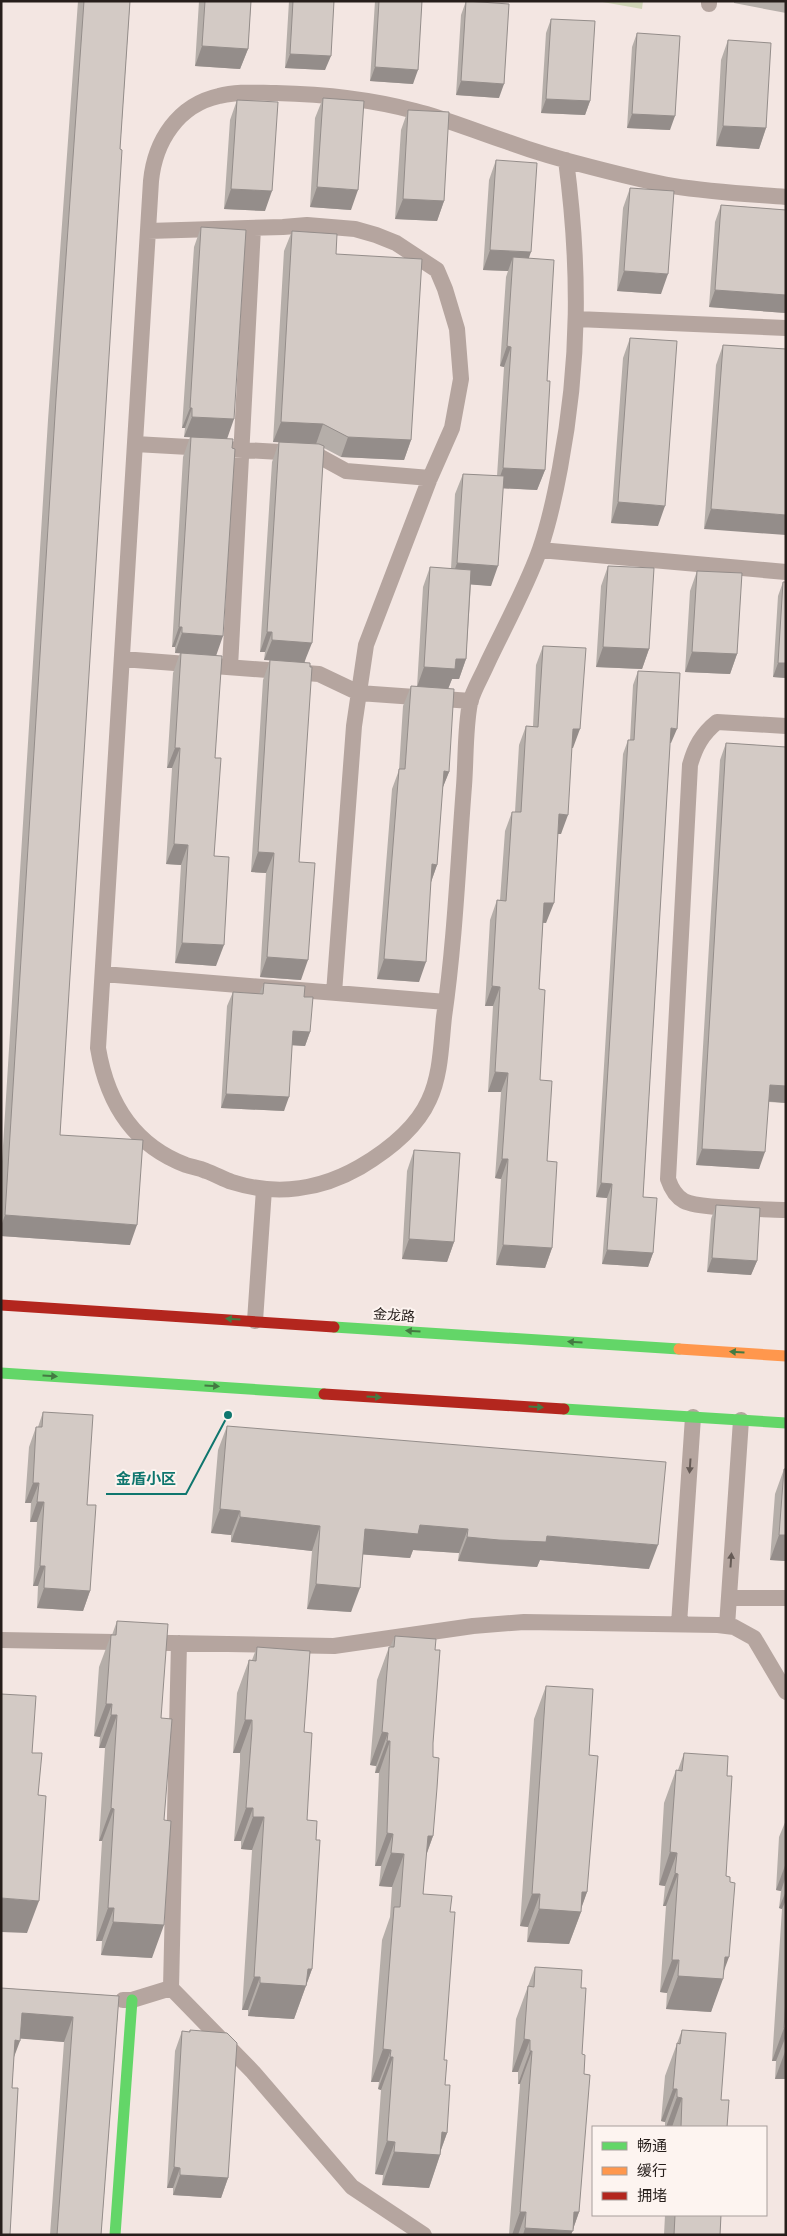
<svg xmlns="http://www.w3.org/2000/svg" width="787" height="2236" font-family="'IBM Plex Sans','Noto Sans SC',sans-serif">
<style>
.green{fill:#d1d5b7}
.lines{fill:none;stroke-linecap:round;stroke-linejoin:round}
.lane{stroke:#b5a59f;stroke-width:16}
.fast{stroke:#63d668;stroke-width:11}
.slow{stroke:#ff974d;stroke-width:11}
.jam{stroke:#b3261e;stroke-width:11}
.wall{fill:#b5aea9}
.shaded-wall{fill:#948d8a}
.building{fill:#d3cac5;stroke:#948d8a}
.oneway{fill:#447a42}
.oneway2{fill:#665b56}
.labels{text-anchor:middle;stroke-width:4;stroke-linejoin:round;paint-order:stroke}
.street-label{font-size:14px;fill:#261e1b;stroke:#fdf4f0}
.leader{fill:none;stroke:#0f766e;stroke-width:2}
.callout-dot{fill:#0f766e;stroke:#fdf4f0;stroke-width:2}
.callout-label{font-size:15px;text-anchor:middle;font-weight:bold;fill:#0f766e;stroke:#fdf4f0;stroke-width:4;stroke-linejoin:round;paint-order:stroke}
</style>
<rect width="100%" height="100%" fill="#f3e6e2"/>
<path class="green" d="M597,1H643L642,9Z"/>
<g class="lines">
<path class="lane" d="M709,4V1
M566,160C580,267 580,362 560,468C555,495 549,523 540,549C527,586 504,628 487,664C482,676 473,690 470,703C465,728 466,760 464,786C458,863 455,941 444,1017C441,1044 441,1075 429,1100C416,1129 387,1151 360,1167C320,1190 276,1196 232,1182C223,1179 215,1174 206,1171C200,1168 192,1167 186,1165C133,1145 107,1102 98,1048L151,181C155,141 178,105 219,96C237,91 258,93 276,93C322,94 370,99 415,111C447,119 477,132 508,142C535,152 563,160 591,167C618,174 645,181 673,186C710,192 748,194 786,197
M148,231L283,227L307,225L355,229L376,235L396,243L437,270L445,289L457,329L461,379L452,428L430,478L366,645L354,726L334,993
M577,319L786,328
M135,444L315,454L346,471L430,478
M540,550L786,572
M122,659L319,674L359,693L471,701
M230,667L253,228
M786,726L717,722C702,734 695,747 690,765L668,1179C671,1188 675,1196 684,1201C699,1209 765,1209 786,1210
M103,974L446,1002
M255,1321L264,1189
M729,1598H786
M679,1624L693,1417
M727,1626L741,1420
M1,1640L334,1646L473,1626L524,1622L718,1625L734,1627L754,1638L786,1692
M179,1643L171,1988L253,2072L352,2187L424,2235
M123,2000H132L171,1988"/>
<path class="fast" d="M334,1327L679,1349
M1,1373L324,1394
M564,1409L786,1423
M115,2235L132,2000"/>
<path class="slow" d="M679,1349L786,1356"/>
<path class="jam" d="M1,1305L334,1327
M324,1394L564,1409"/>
</g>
<path class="wall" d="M78,1H130L120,149L60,1135L130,1245L1,1236V1178L48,420Z
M199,1H251L248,49L240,69L195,66Z
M289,1H334L325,70L285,68Z
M375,1H422L413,84L370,81Z
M466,1L499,98L456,95L461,15Z
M734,1H786V13L734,3Z
M551,19L590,101L585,115L541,113L546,33Z
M637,33L670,130L627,128L632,47Z
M728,40L766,128L759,149L716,146L721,60Z
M323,98L351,210L310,207L315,118Z
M237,100L265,211L224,209L230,120Z
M408,110L444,201L437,221L395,219L401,130Z
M496,160L529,258L547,381L545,470L537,490L503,488L491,586L471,584L466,659L459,679H452L448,689L449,772L442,789L437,865L431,882L419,982L377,979L392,789L399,770L403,706L411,686L417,687L423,587L430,567L451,569L455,494L463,474L497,476L504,367L500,366L506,277L508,271L483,270L489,180Z
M630,188L661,294L617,291L623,208Z
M721,205L786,210V313L709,307L715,222Z
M201,227L227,439L216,656L214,856L216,966L175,963L181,865L166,864L172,768H167L173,673L180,653H175V647H172L183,457L190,437H184L185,428H182L194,247Z
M292,231L336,254L411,440L404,460L341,457L324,448L305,662L299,862L301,980L260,977L266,873L251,872L263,680L270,660H264L265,652H260L272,462L279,442H273L284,251Z
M630,338L658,526L611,523L623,358Z
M723,345L786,349L704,529L716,365Z
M608,566L649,649L642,669L596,667L601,586Z
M697,571L737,654L730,674L685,672L690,591Z
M783,582L786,678L773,677L778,596Z
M543,646L573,748H572L561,834H558L546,923H543L539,989L540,1080L547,1161L552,1248L545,1268L496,1265L501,1179L495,1178L501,1092H488L493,1006H485L490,920L497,900H500L505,831L512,812H515L519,745L526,726H533L536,665Z
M638,671L671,743H670L643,1197L653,1253L648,1267L602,1264L607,1198L596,1197L623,754L628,740H630L633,685Z
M726,743L786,747V1103L769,1102L759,1169L696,1165L720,760Z
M264,983L304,997L310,1032L305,1046L292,1045L284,1111L221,1108L227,1006L233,992L259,994Z
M414,1150L454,1242L447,1262L402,1259L407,1171Z
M716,1205L757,1261L751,1275L707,1272L711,1219Z
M43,1412L87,1505L90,1591L83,1611L37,1608L38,1586H33L37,1522H30L31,1503H25L29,1447L36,1427H38Z
M227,1426L649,1569L540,1560L537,1567L490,1564L458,1561L459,1553L413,1550L410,1558L363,1554L351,1612L307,1609L312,1551L231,1542V1535L211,1533L218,1450Z
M784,1469L786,1561L770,1560L775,1494Z
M117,1621L161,1718L152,1958L101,1955L102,1941H96L102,1841H99L105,1748H99L100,1737L94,1736L99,1667L111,1635H112Z
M395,1636L435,1650L433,1743V1836L426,1856L423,1894L450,1912L444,2060L447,2133L441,2150L440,2155L429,2188L382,2185L383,2175L375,2174L381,2090L378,2089L379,2082H371L382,1940L390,1917L392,1887L379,1886L381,1866H375L379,1773H375L376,1766L370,1765L377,1680L389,1647H390Z
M257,1647L304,1732L307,1820L316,1840L312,1969L294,2019L248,2016V2010H242L252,1850L241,1849V1841H234L240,1762V1753H233L237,1693L249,1660H252Z
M546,1686L589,1755L587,1892L581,1908V1912L569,1944L527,1942L528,1927L520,1926L534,1719Z
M684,1753L727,1776L723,1973L711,2012L666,2009L667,1993L660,1992L666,1906H663L665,1886L659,1885L664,1803L676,1770H678Z
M786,1820V2079H775L776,2061H772L782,1909L779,1908L781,1891L776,1890L779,1837Z
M535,1967L581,1988L582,2054L584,2074L579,2212L571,2235H509L520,2084H518V2072H512L516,2019Z
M1,1988L119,1996L101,2235H50L64,2042L20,2038L14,2056L12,2088Z
M190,2030L228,2178L221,2198L173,2195V2188H167L175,2051L182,2031L189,2032Z
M682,2030L721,2100L727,2127H665V2122L661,2121L665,2076Z
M665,2215H721L720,2235H664Z"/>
<path class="shaded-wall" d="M202,46L248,49L240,69L195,66Z
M290,54L331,56L325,70L285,68Z
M375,67L418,70L413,84L370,81Z
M461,81L504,84L499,98L456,95Z
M546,99L590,101L585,115L541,113Z
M632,114L675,116L670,130L627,128Z
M723,126L766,128L759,149L716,146Z
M317,187L358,190L351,210L310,207Z
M231,189L272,191L265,211L224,209Z
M403,199L444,201L437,221L395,219Z
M490,250L531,252L524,272L513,257L508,271L483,270Z
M624,271L668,274L661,294L617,291Z
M715,290L786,295V313L709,307Z
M507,346L511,347L504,367L500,366Z
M190,408H192L185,428H182Z
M192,417L234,419L227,439L184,437Z
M281,422L323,424L316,444L273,442Z
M348,437L411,440L404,460L341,457Z
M503,468L545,470L537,490L496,488Z
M618,502L665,506L658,526L611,523Z
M711,509L786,515V535L704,529Z
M457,563L498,566L491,586L450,583Z
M179,627H182L175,647H172Z
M267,632H272L265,652H260Z
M182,633L223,636L216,656L175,653Z
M272,640L312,643L304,663L264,660Z
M603,647L649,649L642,669L596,667Z
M692,652L737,654L730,674L685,672Z
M456,659H466L459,679H452L448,689L417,687L424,667Z
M778,663H786V678L773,677Z
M671,728L677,729L671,743L666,742Z
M573,729H580L573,748H566Z
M175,748H180L172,768H167Z
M444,771L449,772L441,792Z
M559,814L568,815L561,834H552Z
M174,844L188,845L181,865L166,864Z
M258,852L274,853L266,873L251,872Z
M432,864L437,865L430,885Z
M544,903H554L546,923L537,922Z
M182,943L224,945L216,966L175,963Z
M267,957L308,960L301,980L260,977Z
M384,959L426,962L419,982L377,979Z
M492,986L500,987L493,1006H485Z
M293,1031L310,1032L305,1046L288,1045Z
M495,1072L508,1073L501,1092H488Z
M770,1085L786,1086V1103L764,1101Z
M226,1094L289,1097L284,1111L221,1108Z
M702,1149L765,1152L759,1169L696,1165Z
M502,1159H508L501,1179L495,1178Z
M601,1183L612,1184L607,1198L596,1197Z
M5,1215L137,1225L130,1245L1,1236V1226Z
M409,1239L454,1242L447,1262L402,1259Z
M503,1245L552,1248L545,1268L496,1265Z
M607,1250L653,1253L648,1267L602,1264Z
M712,1258L757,1261L751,1275L707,1272Z
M33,1483H39L31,1503H25Z
M37,1502H44L37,1522H30Z
M220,1509L240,1511L231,1535L211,1533Z
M240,1517L320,1526L312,1551L231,1542Z
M420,1525L468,1529L459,1553L413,1550L410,1558L356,1554L365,1529Z
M779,1535H786V1561L770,1560Z
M547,1536L658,1545L649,1569L540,1560L537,1567L458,1561L467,1537Z
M40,1566H45L38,1586H33Z
M316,1584L360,1588L351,1612L307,1609Z
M44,1588L90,1591L83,1611L37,1608Z
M106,1704H112L100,1737L94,1736Z
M111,1715H117L105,1748H99Z
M245,1720H252L240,1753H233Z
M382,1732L388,1733L376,1766L370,1765Z
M387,1741H390L379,1773H375Z
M111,1808L114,1809L102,1841H99Z
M246,1808H253L241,1841H234Z
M253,1817H264L252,1850L241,1849Z
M387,1833L393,1834L381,1866H375Z
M428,1836H433L421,1869Z
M670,1852L677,1853L665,1886L659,1885Z
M391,1853L404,1854L392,1887L379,1886Z
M786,1863V1876L781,1891L776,1890Z
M675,1873L678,1874L666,1906H663Z
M786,1891V1900L782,1909L779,1908Z
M582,1892H587L580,1912H581L569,1944L527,1942L539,1909Z
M532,1894H540L528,1927L520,1926Z
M1,1898L39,1901L27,1933L1,1932Z
M108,1908H114L102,1941H96Z
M113,1922L164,1925L152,1958L101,1955Z
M725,1957H729L721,1979H723L711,2012L666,2009L678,1976Z
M672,1960H679L667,1993L660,1992Z
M308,1969H312L294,2019L248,2016L260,1983Z
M254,1977H260L248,2010H242Z
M22,2013L73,2017L64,2042L13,2038Z
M784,2028H786V2036L776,2061H772Z
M524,2039L530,2040L518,2072H512Z
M15,2040L20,2041L11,2065Z
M383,2049L391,2050L379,2082H371Z
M786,2049V2079H775Z
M530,2051H532L520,2084H518Z
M390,2057H393L381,2090L378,2089Z
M673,2089H677L665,2122L661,2121Z
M677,2097L682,2098L672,2127H666Z
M442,2132L447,2133L439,2155H440L429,2188L382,2185L394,2152Z
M387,2141L395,2142L383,2175L375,2174Z
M174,2167L180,2168L173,2188H167Z
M180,2175L228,2178L221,2198L173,2195Z
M520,2212H526L518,2235H512Z
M574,2212H579L571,2235H523L525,2228Z"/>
<path class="building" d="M84,1H130L120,149L122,150L60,1135L143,1140L137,1225L5,1215L56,399Z
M205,1H251L248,49L202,46Z
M293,1H334L331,56L290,54Z
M379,1H422L418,70L375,67Z
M466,1L509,4L504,84L461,81Z
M551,19L595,21L590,101L546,99Z
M637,33L680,36L675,116L632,114Z
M728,40L771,43L766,128L723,126Z
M323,98L364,101L358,190L317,187Z
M237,100L278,102L272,191L231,189Z
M408,110L449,112L444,201L403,199Z
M496,160L537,163L531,252L490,250Z
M630,188L674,191L668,274L624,271Z
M721,205L786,210V295L715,290Z
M201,227L246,230L234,419L192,417V408H190Z
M292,231L337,234L336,254L422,259L411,440L348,437L323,424L281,422Z
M513,257L554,260L547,381H550L545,470L503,468L511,347L507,346Z
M630,338L677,341L665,506L618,502Z
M723,345L786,349V515L711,509Z
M191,437L233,439L232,448L235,449L223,636L182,633V627H179Z
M279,442L319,444L324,446L312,643L272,640V632H267Z
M463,474L504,476L498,566L457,563Z
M608,566L654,568L649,649L603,647Z
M430,567L471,570L466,659H456L455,669L424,667Z
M697,571L742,573L737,654L692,652Z
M783,582H786V663H778Z
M543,646L586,648L580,729H573L568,815L559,814L554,903H544L539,989L545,990L540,1080L552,1081L547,1161L557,1162L552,1248L503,1245L508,1159H502L508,1073L495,1072L500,987L492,986L497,900L506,901L512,812H521L526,726L538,727Z
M181,653L222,656L215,758H221L214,856L229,857L224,945L182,943L188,845L174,844L180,748H175Z
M270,660L310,663V667H312L299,862L315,863L308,960L267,957L274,853L258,852Z
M638,671L680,673L677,729L671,728L643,1197L657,1198L653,1253L607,1250L612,1184L601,1183L628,740H634Z
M411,686L454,689L449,772L444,771L437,865L432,864L426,962L384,959L399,769H405Z
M726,743L786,747V1086L770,1085L765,1152L702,1149Z
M264,983L305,986L304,997H313L310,1032L293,1031L289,1097L226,1094L233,992L263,994Z
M414,1150L460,1153L454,1242L409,1239Z
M716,1205L760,1208L757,1261L712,1258Z
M43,1412L93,1415L87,1505H96L90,1591L44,1588L45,1566H40L44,1502H37L39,1483H33L36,1427H42Z
M227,1426L666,1462L658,1545L547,1536L546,1542L499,1540L467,1537L468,1529L420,1525L418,1534L365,1529L360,1588L316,1584L320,1526L240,1517V1511L220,1509Z
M784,1469H786V1535H779Z
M117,1621L168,1624L161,1718L172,1719L164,1820L171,1821L164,1925L113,1922L114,1908H108L114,1809L111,1808L117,1715H111L112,1704H106L111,1635H116Z
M395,1636L436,1639L435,1650H440L433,1743V1757L439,1758L437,1788L433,1836H428L423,1894L452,1896L450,1912H455L444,2060H447L445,2085H450L447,2133L442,2132L440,2155L394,2152L395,2142L387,2141L393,2057H390L391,2050L383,2049L394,1907H400L404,1854L391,1853L393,1834L387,1833L390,1741H387L388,1733L382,1732L389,1647H394Z
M257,1647L310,1651L304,1732L312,1733L307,1820L317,1821L316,1840H320L312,1969H308L306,1986L260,1983V1977H254L264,1817H253V1808H246L252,1729V1720H245L249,1660L256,1661Z
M546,1686L593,1689L589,1755L598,1756L587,1892H582L581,1912L539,1909L540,1894H532Z
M1,1694L36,1696L32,1753H42L38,1795L46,1796L39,1901L1,1898Z
M684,1753L728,1756L727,1776H732L726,1876L730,1877V1882L735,1883L729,1957H725L723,1979L678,1976L679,1960H672L678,1874L675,1873L677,1853L670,1852L676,1770L682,1771Z
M535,1967L582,1970L581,1988H586L582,2054L585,2055L584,2074L590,2075L579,2212H574L573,2231L525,2228L526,2212H520L532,2051H530V2040L524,2039L528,1986L534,1987Z
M1,1988L119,1996L101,2235H57L73,2017L22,2013L20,2041L15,2040L12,2088H18L10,2235H1Z
M786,2000V2028H784Z
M190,2030L227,2033L237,2043L228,2178L180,2175V2168L174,2167L182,2031L190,2032Z
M682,2030L726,2033L721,2100H729L727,2127H681L682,2098L677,2097V2089H673L677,2043L680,2044Z
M675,2215H721L720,2235H674Z"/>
<defs><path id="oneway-solid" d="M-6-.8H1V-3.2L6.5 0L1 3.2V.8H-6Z" transform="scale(1.25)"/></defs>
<g class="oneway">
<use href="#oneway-solid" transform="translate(233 1319) rotate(-176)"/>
<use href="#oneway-solid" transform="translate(413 1331) rotate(-176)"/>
<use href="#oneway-solid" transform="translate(575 1342) rotate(-176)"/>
<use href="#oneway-solid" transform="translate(737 1352) rotate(-176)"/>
<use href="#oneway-solid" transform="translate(50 1376) rotate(4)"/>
<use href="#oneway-solid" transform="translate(212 1386) rotate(4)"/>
<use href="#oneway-solid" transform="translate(374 1397) rotate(4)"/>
<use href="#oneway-solid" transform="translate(536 1407) rotate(4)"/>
</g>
<g class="oneway2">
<use href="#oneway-solid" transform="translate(690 1466) rotate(94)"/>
<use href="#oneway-solid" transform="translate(731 1560) rotate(-86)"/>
</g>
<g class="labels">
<g class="street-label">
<text transform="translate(394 1315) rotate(4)" y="5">金龙路</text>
</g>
</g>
<path class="leader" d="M228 1415L186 1494H106"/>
<circle class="callout-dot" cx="228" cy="1415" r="5"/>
<g class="callout-label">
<text x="146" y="1484">金盾小区</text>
</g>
<rect width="787" height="2236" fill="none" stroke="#261e1b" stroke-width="5"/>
<rect x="592" y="2126" width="175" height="90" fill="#fdf4f0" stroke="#a79e9b"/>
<rect x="602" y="2142" width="25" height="8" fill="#63d668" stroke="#a79e9b"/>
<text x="637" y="2151" font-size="15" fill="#261e1b">畅通</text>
<rect x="602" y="2167" width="25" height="8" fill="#ff974d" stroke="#a79e9b"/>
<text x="637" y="2176" font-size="15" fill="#261e1b">缓行</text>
<rect x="602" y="2192" width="25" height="8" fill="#b3261e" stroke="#a79e9b"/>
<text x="637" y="2201" font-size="15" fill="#261e1b">拥堵</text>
</svg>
